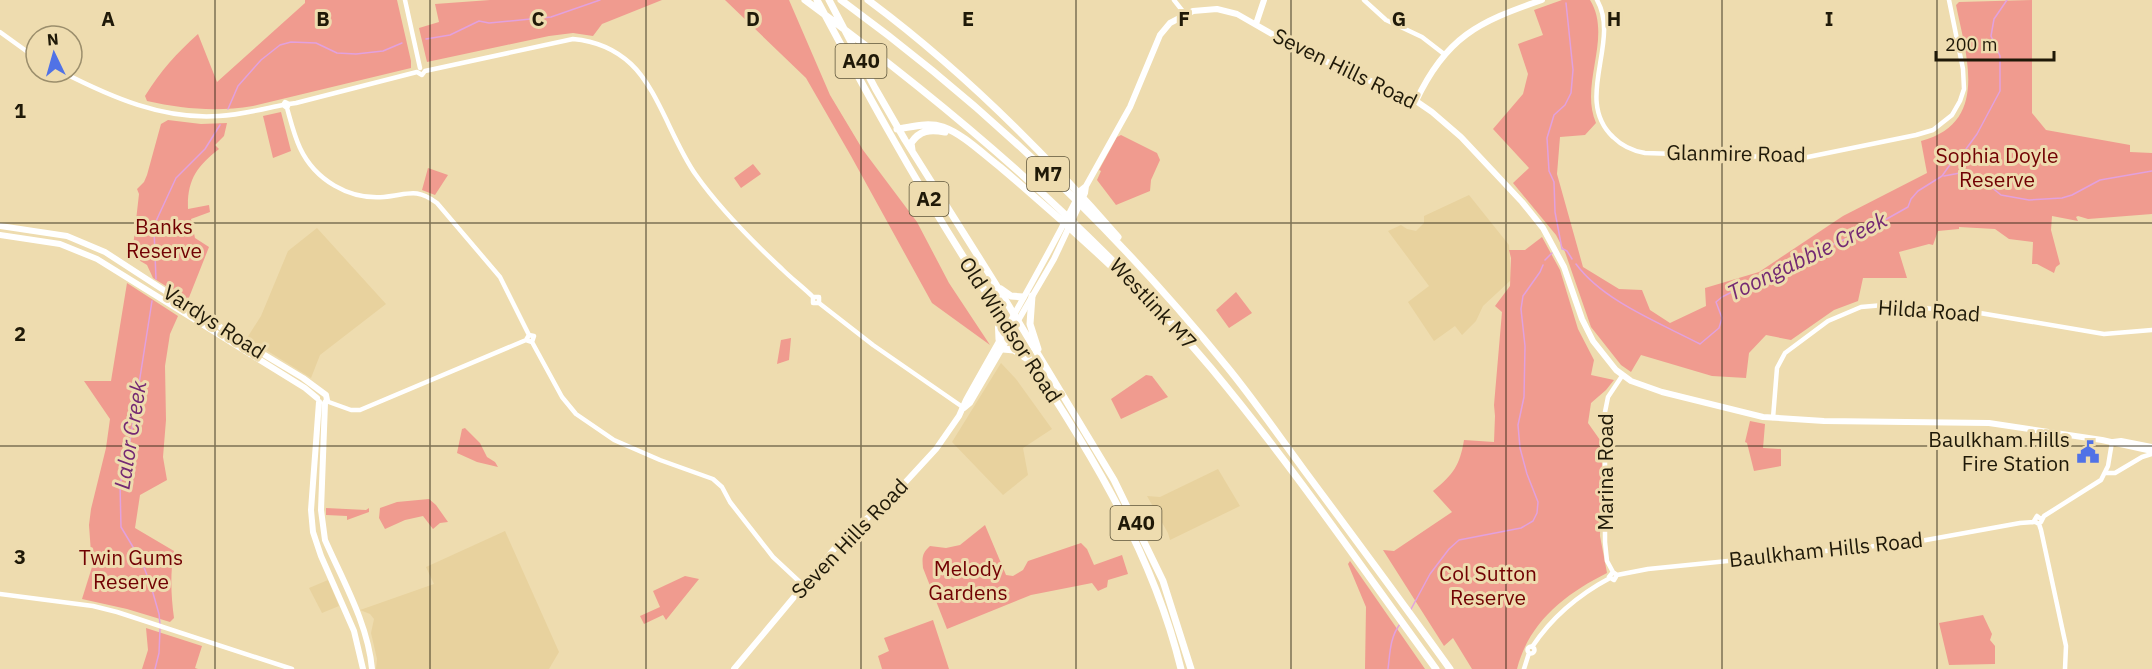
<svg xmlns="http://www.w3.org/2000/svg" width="2152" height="669" font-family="'IBM Plex Sans',sans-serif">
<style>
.built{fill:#e8d29e}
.green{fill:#f09b8f}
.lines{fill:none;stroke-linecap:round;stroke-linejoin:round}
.stream{stroke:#e2a1de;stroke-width:1.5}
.minor{stroke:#fff;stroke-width:4.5}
.major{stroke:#fff;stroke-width:6}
.highway{stroke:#fff;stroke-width:7}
.grid{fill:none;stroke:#1f1908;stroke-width:1.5;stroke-opacity:0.55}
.labels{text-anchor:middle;stroke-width:6;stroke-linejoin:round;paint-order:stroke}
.shield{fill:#eedcaf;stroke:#5d543a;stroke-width:1.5}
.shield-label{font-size:20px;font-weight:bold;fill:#1f1908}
.street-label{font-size:21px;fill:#1f1908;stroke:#eedcaf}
.park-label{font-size:21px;fill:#710103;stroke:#eedcaf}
.poi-label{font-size:21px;fill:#1f1908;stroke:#eedcaf;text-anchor:end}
.water-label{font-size:22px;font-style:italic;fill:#742973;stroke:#eedcaf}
.grid-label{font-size:20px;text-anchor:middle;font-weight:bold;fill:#1f1908;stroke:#eedcaf;stroke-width:6;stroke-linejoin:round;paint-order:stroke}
</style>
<rect width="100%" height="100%" fill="#eedcaf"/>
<path class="built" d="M1469,195L1509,245L1511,280L1483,306L1476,321L1462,335L1455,326L1434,341L1408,302L1429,286L1388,231L1401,225L1407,229L1416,231L1424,223V216Z
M317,228L386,304L320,355L311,378L247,338L261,316L288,251Z
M1001,363L1016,379L1052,429L1023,448L1028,475L1003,495L952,442Z
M1218,469L1240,506L1170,540L1168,533L1147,496L1160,497Z
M505,531L559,652L549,669H376L377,659L371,633L374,619L370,614L360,610L434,584L426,567Z
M328,580L339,606L322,613L309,588Z"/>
<path class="green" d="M305,0H397L411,61V68L253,106C216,112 183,109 147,101L145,96C161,70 176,54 198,34L217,82L305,3Z
M490,0H662L602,24L593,36L573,33L549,36L427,62L419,28L439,22L435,4Z
M725,0H789L830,95L863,150L917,222L949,283L990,345L932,303L851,156L806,78Z
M1562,0H1590C1613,37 1579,84 1596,123L1585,135L1560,137L1557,174L1583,267L1619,289L1642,290L1650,310L1670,323L1706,306L1705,288L1759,272L1843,216L1927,173L1921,141C1990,123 1966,55 1956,5L1959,2L2032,0V113L2046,130L2130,145V152L2152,153V214L2088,219L2078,216L2076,217L2078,221L2052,216L2051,230L2060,264L2056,267L2054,273L2037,264H2032L2033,242L2009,239L1995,229L1959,227V229L1938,231L1933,245L1929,244L1899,252L1907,278H1863L1858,301L1834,310L1791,340L1766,335L1749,353L1746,378L1712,376L1641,355L1631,372L1621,365L1591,327L1565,252L1556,235L1513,183L1529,168L1493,129L1523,94L1528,74L1518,44L1543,35L1534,10Z
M281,112L291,151L273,158L263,116Z
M168,120L201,124L227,123L224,136L215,145L219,149C197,166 187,180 188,209L209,205L210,212L191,219L195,238L209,247L188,300L153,278L147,265L132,256L139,194L137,189L144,182L147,175L161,124Z
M1121,135L1157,153L1160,160L1151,180L1150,191L1116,205L1097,180L1101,171L1099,170L1117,137Z
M753,164L761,174L741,188L734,178Z
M428,168L448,175L435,195L422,190Z
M1542,237L1560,270L1578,329L1594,360L1591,375L1614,380L1606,390L1591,403L1588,423L1600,440L1602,464L1600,536L1607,573C1565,594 1529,622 1517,669H1472L1453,638L1444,646L1383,550L1394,551L1452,512L1433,491C1453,475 1460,465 1464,440L1494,442L1495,416L1494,405L1502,312L1495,306L1510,286L1511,258L1509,250H1525Z
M127,283L178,316L170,334L165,366L166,420L163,457L167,480L140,495L135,528L174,551C170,574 171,595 174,618L170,622L127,609L82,599L92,567L89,525L91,509L106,448L110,419L84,381H111Z
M1236,292L1252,313L1229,328L1216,310Z
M791,338L789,360L777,364L781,340Z
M1146,375L1152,376L1168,397L1121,419L1111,399Z
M1750,421L1765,424L1763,448L1781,449V466L1754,471L1747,443L1745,442Z
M465,428L480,443L487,457L495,462L498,467L477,462L457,453L462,429Z
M429,499L436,505L448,522L440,523L433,529L423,516L405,520L385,529L379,518L380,508L397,502Z
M326,508L366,510L369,508V512L347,520V516L326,515Z
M985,525L1006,575L1013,576L1023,570L1028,561L1081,543L1087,549L1094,565L1122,555L1128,574L1108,580L1107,587L1098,591L1092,583L1031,595L947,629L923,568C922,558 922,553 930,546L946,548L960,545Z
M1350,561L1425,669H1365L1366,607L1348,564Z
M685,576L699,579L666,620L663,615L644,624L640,616L660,607L653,591Z
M1983,615L1992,634L1990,640L1995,646V664L1949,665L1939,623Z
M933,620L949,669H882L878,656L889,651L884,638Z
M146,628L202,646L195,668L198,669H142L148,650Z"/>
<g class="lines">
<path class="stream" d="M426,39L450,35L479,21L489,23L551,17L600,0
M228,109L238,86L261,60L280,45L291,42L316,43L337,53L356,54L383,51L402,43
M1944,176L1960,173L1973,175L1980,178L2001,195L2029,200L2062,198L2072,195L2100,180L2152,171
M1562,249L1555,212L1554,182L1549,171L1547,138L1554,115L1565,105L1571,93L1573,70L1566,3
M1563,249L1567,251L1572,259
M1545,260L1552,253
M1576,264C1603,301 1660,323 1700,344L1719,328L1722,318L1716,302L1722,297L1791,262L1867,230L1908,207L1911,199L1918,191L1942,176L1952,162L1966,149L1977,134L2000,91V56L1991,36L1994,19L2007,0
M156,279L154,230L157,219L176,178L205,149L220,125
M152,301L128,454L120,484L121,527L142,562L151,586L159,614L160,624
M1410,611L1430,574L1449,549L1459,540L1521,528L1533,521L1537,513L1538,502L1527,474L1520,448L1518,425L1524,397L1525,346L1521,309L1523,296L1540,272L1543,265
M155,669L159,653L160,629
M1388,669C1390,653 1390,637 1400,624"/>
<path class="minor" d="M405,0L420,68
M1174,0L1185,14
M1364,0L1386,20L1422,37L1444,54
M1597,0C1621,42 1573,99 1613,137C1622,146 1633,151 1645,153L1803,158L1916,135L1933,130L1952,115L1960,101L1964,89L1963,69L1949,0
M0,32L36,58
M62,72C111,97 163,120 219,116C239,115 259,110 278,106L283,105L287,108L289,104
M417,72L422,75L425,71L573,39C595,41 615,49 631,64C658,89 673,143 696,175C720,209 751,240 782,269C792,279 803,287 813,297H819V303
M283,105L285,102L289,104L296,103L417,72
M287,108C291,122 294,135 300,148C315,180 349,200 384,197C408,195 415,187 437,203L500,277L529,335L534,336L532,342L526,340L529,335
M813,297V303H819L873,345L964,408
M532,342L562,397L576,414L614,440L660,460L713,479L722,487L730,502L773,557L803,585
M326,401L351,410H360L526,340
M1773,418L1777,368L1785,353L1828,321L1861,307L1884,305L1974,312L2104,334L2152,330
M2106,473H2115L2142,457L2152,454
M2041,519L2037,516L2034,521L2039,524L2041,530L2066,646L2065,669
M2041,522L2044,516L2101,480L2108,466L2112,442
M1613,572L1607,561L1605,542V412L1608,397L1622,376
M1617,575L1613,572L1609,577L1614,580L1617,575L1648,569L1915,542L2020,523L2034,522
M0,594L93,606L117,612L292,669
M1527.5 650a3.5 3.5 0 1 1 7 0a3.5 3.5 0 1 1-7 0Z
M1532,647C1552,617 1578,595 1610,578
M1524,669L1529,653"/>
<path class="major" d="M1256,24L1264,0
M1416,101C1446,37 1478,22 1542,0
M0,226L67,236L105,252L245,343L303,378L326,395L327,400L325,403
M0,235L60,244L97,259L305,388L317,398
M319,402L311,510L313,532L321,556L354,631L363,669
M325,403L321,510L325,540C343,581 368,624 372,669
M964,408L970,403L1054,259L1085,193L1086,186L1130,107L1160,35L1170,23L1193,11L1217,9L1237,14L1298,49L1416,101L1432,112L1461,137L1522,202L1543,228L1564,267L1582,319L1593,341L1616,370L1631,381L1662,392L1763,417L1824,421L1989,423L2102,440L2152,451
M2113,442L2121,441L2152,447
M734,669L835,548L901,487L936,449L959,416L966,400C1005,330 1046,261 1081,190L1086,186"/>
<path class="highway" d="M805,0C953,109 1092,227 1211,368C1291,464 1362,568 1436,669
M817,0C864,88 912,176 966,261C1048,392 1144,516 1181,669
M829,0L875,88L905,140L995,283L1114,480L1163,581L1191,669
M841,0C985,105 1115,229 1228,368C1254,400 1279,436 1304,470C1353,536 1402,602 1450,669
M868,0C961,69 1042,150 1118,237
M897,129C912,127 927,122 943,127C963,134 983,154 1000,167C1038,199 1075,232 1111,266
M912,150L911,143C920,130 930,129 945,132
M1001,289L1011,296L1023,297
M1032,296L1030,324L1038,349
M998,315L999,339
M1003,349L1014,350L1026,358"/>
</g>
<path class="grid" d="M215,0V669M430,0V669M646,0V669M861,0V669M1076,0V669M1291,0V669M1506,0V669M1722,0V669M1937,0V669M0,223H2152M0,446H2152"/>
<defs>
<g id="civic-bare" transform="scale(1.8)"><path d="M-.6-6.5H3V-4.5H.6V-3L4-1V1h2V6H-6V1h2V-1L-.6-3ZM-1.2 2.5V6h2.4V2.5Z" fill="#5072e6" stroke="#eedcaf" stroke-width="2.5" paint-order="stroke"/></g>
</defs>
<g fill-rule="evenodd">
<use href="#civic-bare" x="2088" y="452"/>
</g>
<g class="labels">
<g class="shield">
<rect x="835.5" y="44" width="51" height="34" rx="4.5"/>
<rect x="1027" y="157" width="42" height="34" rx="4.5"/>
<rect x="909.5" y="182" width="39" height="34" rx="4.5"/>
<rect x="1110.5" y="506" width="51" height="34" rx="4.5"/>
</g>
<g class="shield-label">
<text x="861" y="68">A40</text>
<text x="1048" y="181">M7</text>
<text x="929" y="206">A2</text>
<text x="1136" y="530">A40</text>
</g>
<g class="street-label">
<text transform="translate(1345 69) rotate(26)" y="7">Seven Hills Road</text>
<text transform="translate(1736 154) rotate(1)" y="7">Glanmire Road</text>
<text transform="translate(1153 304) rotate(47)" y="7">Westlink M7</text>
<text transform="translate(1929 311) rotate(4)" y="7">Hilda Road</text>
<text transform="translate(214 322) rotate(33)" y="7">Vardys Road</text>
<text transform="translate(1010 330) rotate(57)" y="7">Old Windsor Road</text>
<text transform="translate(1606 472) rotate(-90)" y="7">Marina Road</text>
<text transform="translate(850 539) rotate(-46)" y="7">Seven Hills Road</text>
<text transform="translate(1826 550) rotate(-6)" y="7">Baulkham Hills Road</text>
</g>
<g class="park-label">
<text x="1997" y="163">Sophia Doyle<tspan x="1997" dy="24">Reserve</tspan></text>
<text x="164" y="234">Banks<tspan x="164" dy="24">Reserve</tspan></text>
<text x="131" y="565">Twin Gums<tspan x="131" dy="24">Reserve</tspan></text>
<text x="968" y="576">Melody<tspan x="968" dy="24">Gardens</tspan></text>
<text x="1488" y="581">Col Sutton<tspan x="1488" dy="24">Reserve</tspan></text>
</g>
<g class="poi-label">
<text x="2070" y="447">Baulkham Hills<tspan x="2070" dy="24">Fire Station</tspan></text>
</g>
<g class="water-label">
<text transform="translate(1807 256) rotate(-26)" y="8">Toongabbie Creek</text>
<text transform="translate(130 435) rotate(-81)" y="8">Lalor Creek</text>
</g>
</g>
<g class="grid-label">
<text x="108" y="26">A</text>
<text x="323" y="26">B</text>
<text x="538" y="26">C</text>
<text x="753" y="26">D</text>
<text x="968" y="26">E</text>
<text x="1184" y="26">F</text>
<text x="1399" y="26">G</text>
<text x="1614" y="26">H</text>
<text x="1829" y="26">I</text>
<text x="20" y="118">1</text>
<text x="20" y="341">2</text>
<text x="20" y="564">3</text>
</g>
<g transform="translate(54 54) rotate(355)"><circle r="28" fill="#eedcaf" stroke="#9b8e6c" stroke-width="1.5"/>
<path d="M0-4.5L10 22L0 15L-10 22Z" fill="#5072e6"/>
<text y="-9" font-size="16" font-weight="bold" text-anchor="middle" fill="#1f1908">N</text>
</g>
<path d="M1936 51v9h118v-9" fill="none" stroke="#1f1908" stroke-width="3"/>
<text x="1945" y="51" font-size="18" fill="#1f1908" stroke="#eedcaf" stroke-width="4.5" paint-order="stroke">200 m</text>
</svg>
